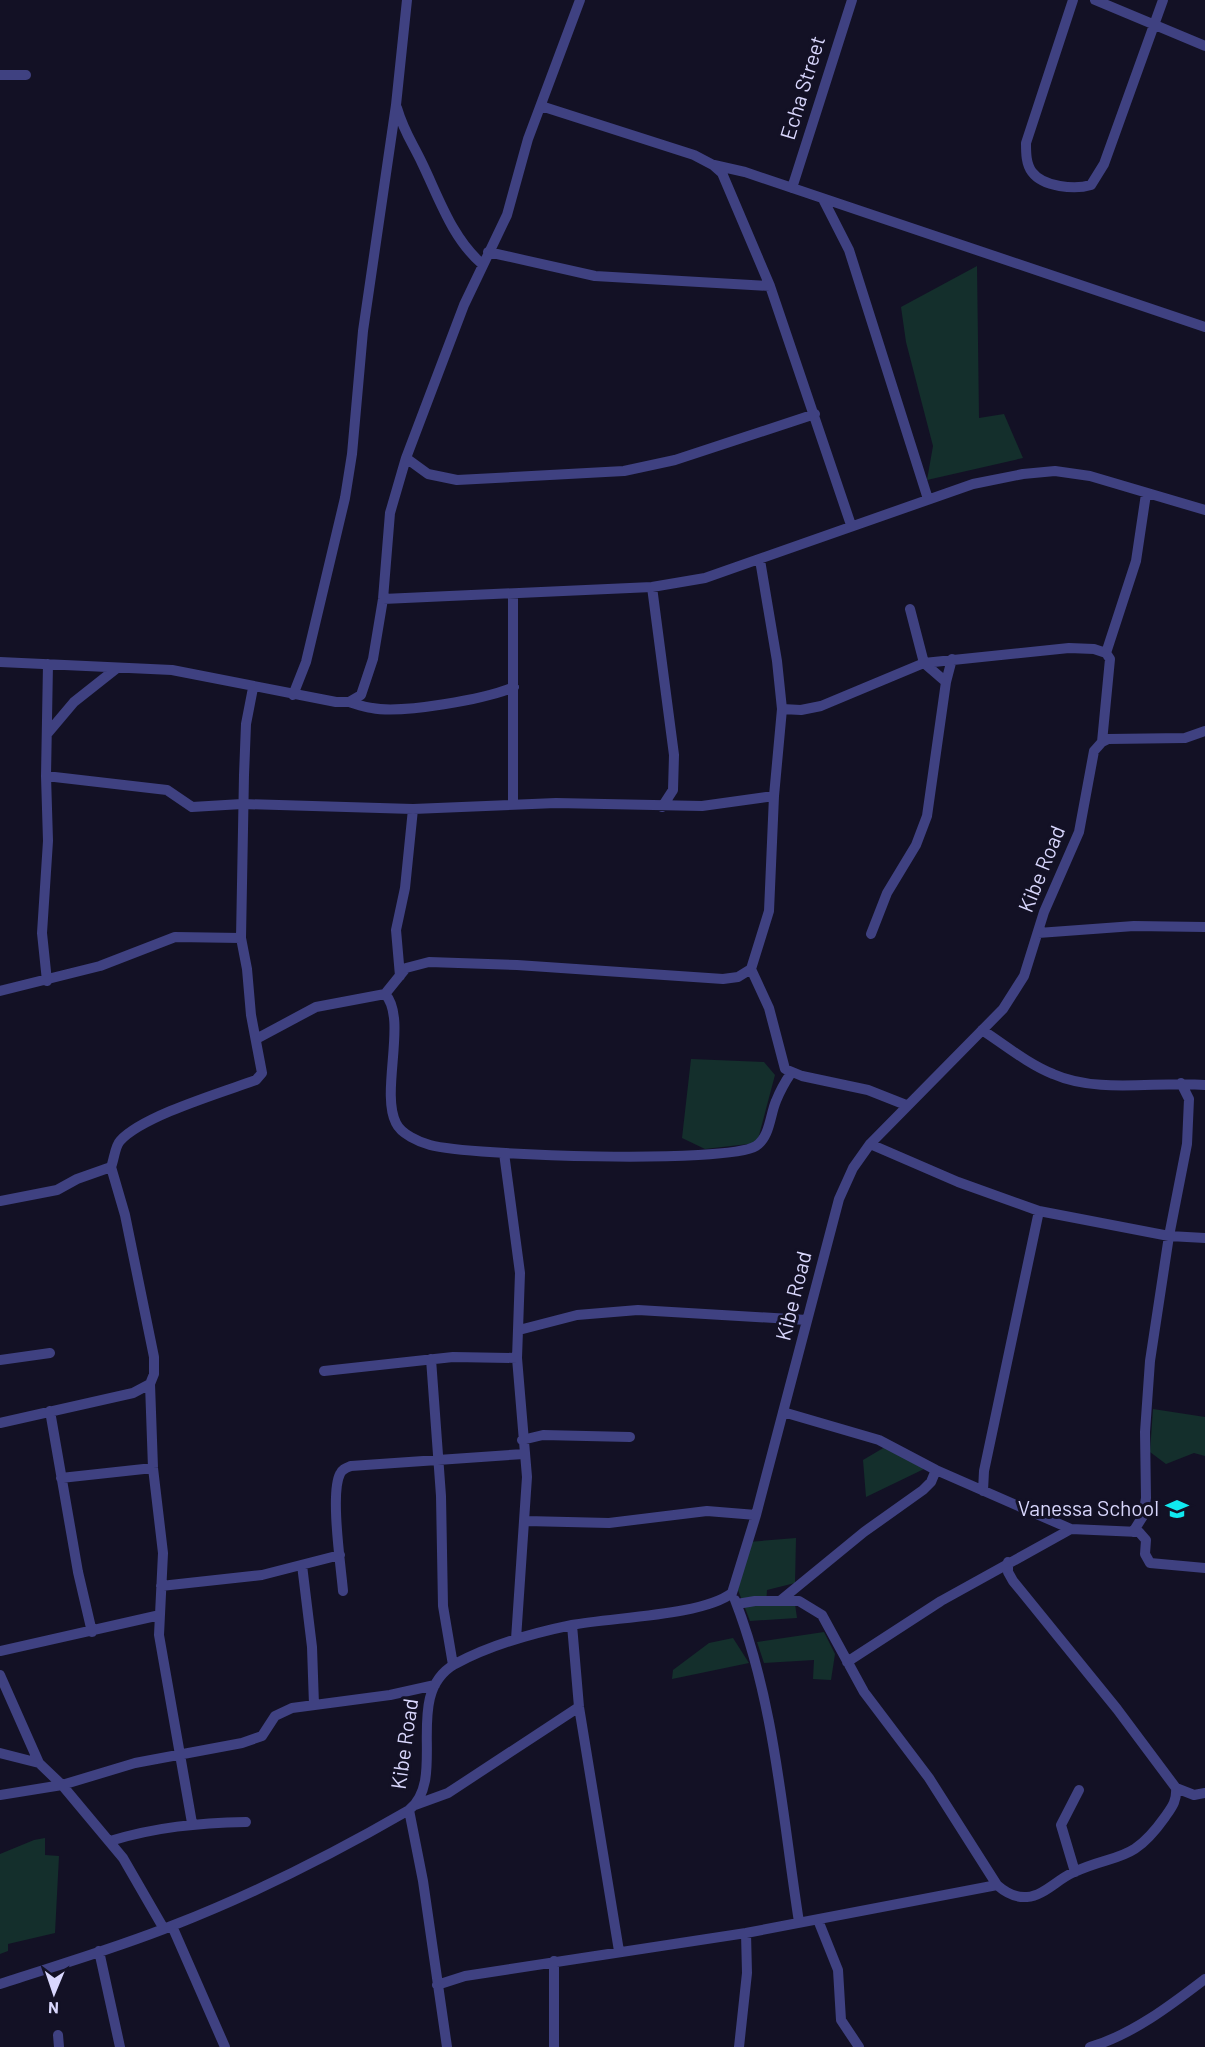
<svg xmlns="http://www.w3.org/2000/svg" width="1205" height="2047" font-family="Barlow,sans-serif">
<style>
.green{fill:#142f2c}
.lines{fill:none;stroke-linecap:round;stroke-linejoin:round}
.minor{stroke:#3f4181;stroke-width:10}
.labels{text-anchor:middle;stroke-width:6;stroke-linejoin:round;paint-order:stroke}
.street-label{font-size:21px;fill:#d9d7fd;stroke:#131125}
.poi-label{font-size:21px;fill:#d9d7fd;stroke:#131125;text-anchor:end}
</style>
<rect width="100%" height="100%" fill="#131125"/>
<path class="green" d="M977,266L979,418L1004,414L1023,458L927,480L933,446L906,342L901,307Z
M691,1059L764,1062L775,1075L757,1143L705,1149L682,1138Z
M1153,1409L1205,1417V1456L1194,1453L1166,1464L1150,1452Z
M885,1447L924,1469L866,1497L863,1460Z
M796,1538L795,1583L767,1590L766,1605L795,1604L797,1618L750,1621L738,1590L748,1542Z
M824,1632L835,1654L831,1680L813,1679L814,1660L764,1663L757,1642Z
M733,1638L749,1663L672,1679L673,1670L709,1643Z
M45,1838V1855L59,1856L55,1933L8,1944V1951L0,1954V1854L34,1840Z"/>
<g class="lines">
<path class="minor" d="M1073,0L1026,143C1026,153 1026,164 1032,172C1043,187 1075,190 1091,185L1104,164L1163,0
M1095,0L1205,46
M0,75H26
M541,106L694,155L713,165L722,173L770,286L851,525
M397,108C404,132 412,142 422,163C439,198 452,238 482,264
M714,165L745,172L1205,327
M792,188L852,0
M824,201L849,250L928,499
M488,252L595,276L770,286
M406,458L428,474L457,480L624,471L675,460L815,414
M652,587L674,755L673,790L662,807
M383,599L652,587L705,578L973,484L1023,474L1055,471L1090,476L1205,510
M910,609L924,663L946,682
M1106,653L1136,561L1146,494
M0,662L172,670L336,702H349L361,695L373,659L383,599L390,513L406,458L464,305L507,215L528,139L580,0
M293,695L306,662L345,498L352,454L363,331L396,105L407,0
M349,702C356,704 364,707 372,708C402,714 486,699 514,687
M782,709L801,710L821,706L924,663L1069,648L1094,649L1106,653L1110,659L1102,742
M47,734L74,702L117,668
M46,776L167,790L192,807L242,804L413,809L556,803L702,806L774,796
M513,803V594
M1038,933L1134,926L1205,927
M871,934L887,893L916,845L927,816L946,682L952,659
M751,969L769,1008L785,1069L802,1076L868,1090L906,1105
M400,976L396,930L405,888L413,809
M47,981L42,933L48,841L46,776L48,664
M0,991L100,966L175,937L241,938
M385,994L406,968L429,962L517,965L723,979L738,977L751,969L769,911L774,796L782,709L777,661L760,560
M982,1030C1005,1045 1028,1064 1053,1074C1098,1094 1156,1081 1205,1085
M256,1039L316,1007L385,994C408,1018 380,1092 396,1123C401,1134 419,1142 430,1145C470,1156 727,1164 756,1146C770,1137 770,1115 776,1101C780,1091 785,1082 791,1073
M870,1144L958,1182L1039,1211L1169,1236L1205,1238
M504,1153L520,1273L517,1358L527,1477L516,1639
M111,1167L125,1215L154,1357V1374L150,1384L153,1468L163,1553L159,1635L192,1823
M0,1201L57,1190L77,1179L111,1167C114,1160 115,1146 120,1141C142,1116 223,1092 256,1080L262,1073L251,1015L247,969L241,938L244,775L246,724L253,688
M519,1330L577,1315L638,1310L807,1320
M431,1359L441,1496L443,1606L453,1665
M0,1360L50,1353
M324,1371L453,1357L517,1358
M50,1411L78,1572L92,1632
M783,1412L879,1440L936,1470L1071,1529
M0,1423L133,1393L150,1384
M522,1440L543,1435L630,1437
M61,1478L153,1468
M983,1491L984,1471L1039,1211
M526,1521L609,1523L707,1511L756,1515
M1133,1532L1143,1516L1146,1498L1145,1432L1150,1361L1169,1236L1187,1144L1189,1099L1181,1083
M1008,1562V1572L1013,1581L1117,1709L1176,1788L1194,1795L1205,1793
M302,1565L312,1647L314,1705
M161,1586L262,1575L340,1555
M343,1591C341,1567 330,1493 340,1474C342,1469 346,1468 351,1466L524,1454
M735,1600C775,1703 782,1814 799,1922
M781,1600L864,1532L923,1490L931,1482L936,1470
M737,1604L755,1601H799L822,1615L864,1692L929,1778L997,1885C1005,1892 1016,1898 1027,1897C1043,1896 1057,1880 1072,1873C1117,1852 1131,1865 1165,1817C1172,1807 1177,1801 1176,1788
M572,1625L579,1707L619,1951
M0,1651L160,1615
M847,1662L941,1601L1071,1529L1139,1532L1146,1540L1145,1554L1150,1563L1205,1568
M0,1675L39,1763L62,1785L123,1858L164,1929
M0,1753L39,1763
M0,1795L62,1785L135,1763L242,1743L262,1736L275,1716L292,1708L390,1695L435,1685
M415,1805L448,1793L579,1707
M409,1810L423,1881L447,2047
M110,1841C156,1827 198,1823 246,1822
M1075,1872L1061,1825L1079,1790
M818,1920L838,1970L841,2020L859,2047
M172,1926L225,2047
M99,1951L120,2047
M554,1961V2047
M0,1984C58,1965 117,1948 174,1925C256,1893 333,1854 409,1810C449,1778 401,1695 455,1664C490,1645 533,1633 572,1625C612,1617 702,1616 732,1593L756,1515L839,1199L853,1168L870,1144L1003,1009L1024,976L1044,912L1079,832L1094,751L1102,742L1108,739L1185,738L1205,731
M437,1985L465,1976L746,1933L997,1885
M58,2035L59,2047
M739,2047L747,1973L746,1933
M1090,2047C1132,2035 1171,2005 1205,1979"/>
</g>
<defs>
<g id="school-bare" transform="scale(1.8)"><path d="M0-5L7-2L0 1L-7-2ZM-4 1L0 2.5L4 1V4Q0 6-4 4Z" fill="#10e9f0" stroke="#131125" stroke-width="2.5" paint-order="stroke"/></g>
</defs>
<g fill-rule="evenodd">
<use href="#school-bare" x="1177" y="1509"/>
</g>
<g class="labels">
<g class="street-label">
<text transform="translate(803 88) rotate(-73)" y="7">Echa Street</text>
<text transform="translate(1042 869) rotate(-68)" y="7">Kibe Road</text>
<text transform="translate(794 1296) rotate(-76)" y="7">Kibe Road</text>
<text transform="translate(405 1744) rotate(-82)" y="7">Kibe Road</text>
</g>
<g class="poi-label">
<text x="1159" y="1516">Vanessa School</text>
</g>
</g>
<g transform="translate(54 1993) rotate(182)" stroke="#131125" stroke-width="4.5" paint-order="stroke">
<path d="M0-4.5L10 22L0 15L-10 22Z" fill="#d9d7fd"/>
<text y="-9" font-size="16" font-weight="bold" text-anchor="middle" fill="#d9d7fd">N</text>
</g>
</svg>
